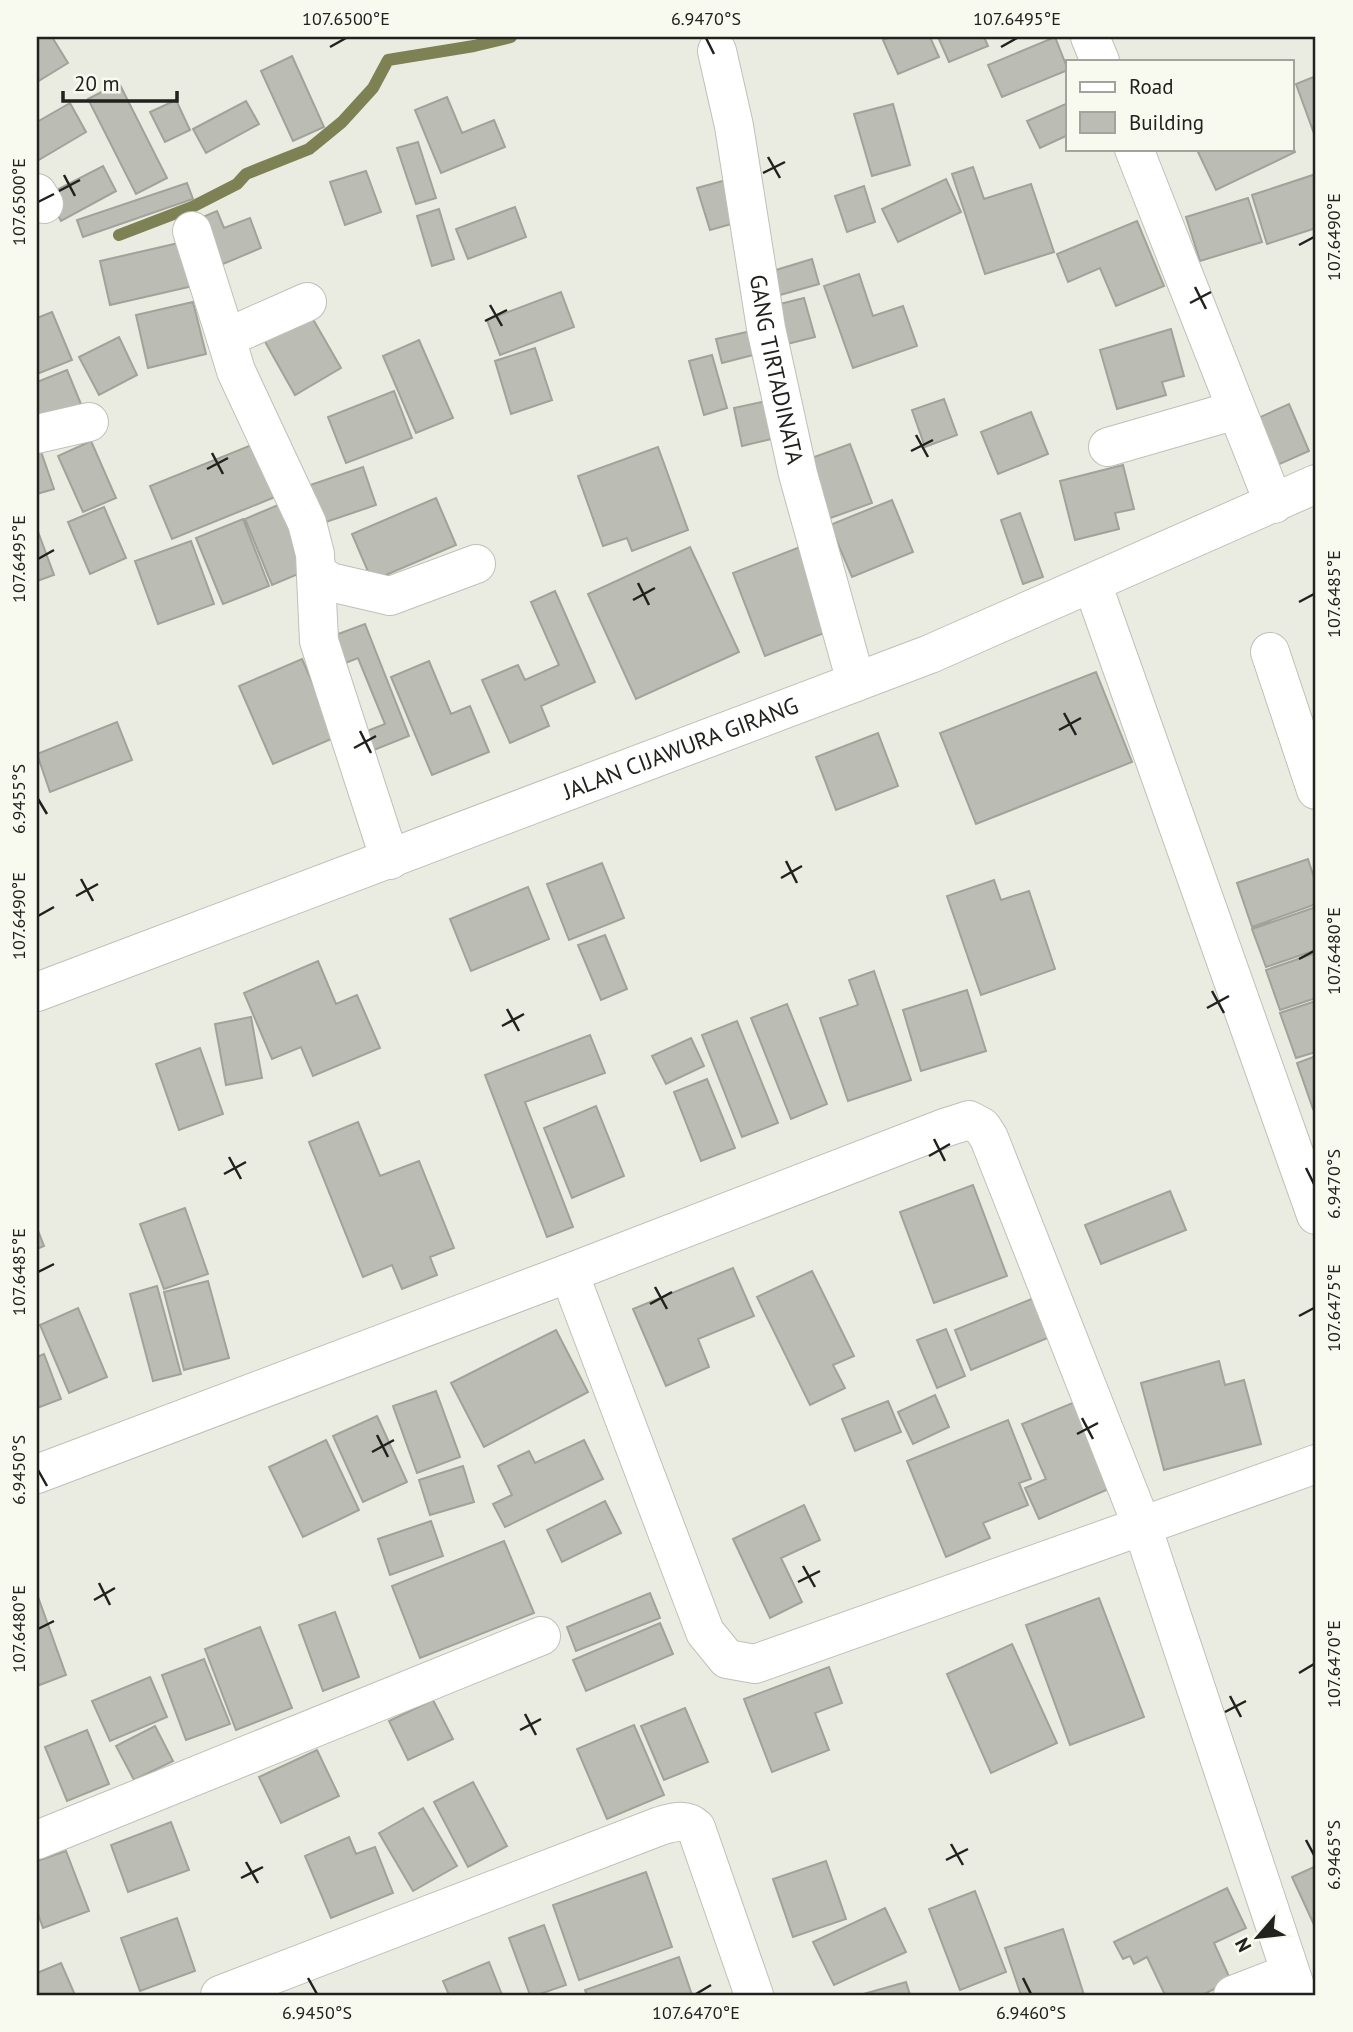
<svg xmlns="http://www.w3.org/2000/svg" width="1353" height="2032" font-family="'PT Sans',sans-serif">
<style>
.lines{fill:none;stroke-linecap:round;stroke-linejoin:round}
.stream{stroke:#7d8154;stroke-width:12}
.building{fill:#bbbcb3;stroke:#a1a299;stroke-width:2}
.minor-casing{stroke:#bfc0b7;stroke-width:40}
.minor{stroke:#fff;stroke-width:38}
.ticks{fill:none;stroke:#21211e;stroke-width:2.5}
.labels{text-anchor:middle;stroke-width:6;stroke-linejoin:round;paint-order:stroke}
.street-label{font-size:23px;fill:#21211e;stroke:#f8f9ef}
.neatline{fill:none;stroke:#21211e;stroke-width:2.5}
.ticks-label{font-size:18px;text-anchor:middle;fill:#21211e}
</style>
<rect width="100%" height="100%" fill="#eaece2"/>
<g class="lines">
<path class="stream" d="M119,235L192,207L237,184L246,174L309,149L342,122L373,88L388,60L474,46L511,37"/>
</g>
<path class="building" d="M37,37H52L68,63L37,82Z
M890,37H930L939,57L898,74L883,40Z
M938,37H984L988,46L949,62Z
M1055,37L1068,70L1002,97L988,65Z
M292,56L324,127L293,141L261,71Z
M1316,76V139L1296,84Z
M119,83L167,178L136,194L88,99Z
M447,97L462,133L494,120L505,147L441,173L415,110Z
M176,100L190,130L165,142L150,112Z
M246,101L259,124L206,153L193,129Z
M70,103L86,132L37,161V122Z
M1068,103V135L1040,148L1027,121Z
M893,104L910,165L872,176L854,114Z
M418,142L436,198L416,204L397,148Z
M1292,145L1295,152L1216,190L1198,152L1205,149H1292Z
M103,166L116,191L61,221L47,195Z
M973,167L984,199L1031,184L1054,252L985,274L952,174Z
M366,171L381,212L345,225L330,182Z
M1316,174V228L1267,244L1252,195Z
M730,179L742,221L710,230L697,188Z
M946,179L961,212L898,242L882,209Z
M187,183L193,199L83,237L77,220Z
M864,186L875,222L847,232L835,196Z
M1248,198L1262,242L1200,261L1186,217Z
M515,207L526,237L468,259L456,229Z
M439,209L454,259L432,266L417,216Z
M217,211L224,228L250,218L261,248L216,267L198,219Z
M1137,221L1164,286L1116,306L1100,268L1068,282L1057,254Z
M183,242L193,286L110,305L100,261Z
M812,259L819,284L773,297L766,273Z
M859,274L873,316L903,306L917,346L853,368L824,286Z
M561,292L574,327L500,355L487,320Z
M804,298L815,337L779,346L768,307Z
M193,302L206,354L148,368L136,315Z
M52,312L72,360L37,374V318Z
M310,314L341,368L295,395L264,340Z
M1171,329L1184,376L1162,382L1166,395L1117,409L1100,350Z
M751,331L757,354L722,363L716,339Z
M119,337L137,375L99,395L79,357Z
M419,340L453,418L416,433L383,356Z
M535,348L552,400L511,414L495,361Z
M712,355L727,408L704,415L689,361Z
M67,370L83,409L37,427V382Z
M394,391L412,438L346,463L328,417Z
M944,399L957,435L925,447L912,410Z
M771,400L780,437L742,446L734,408Z
M1289,404L1309,451L1266,470L1245,424Z
M1031,412L1048,454L998,474L981,432Z
M37,440L54,489L37,494Z
M91,441L116,498L83,512L58,456Z
M254,444L275,497L172,539L150,486Z
M850,444L872,503L825,520L803,461Z
M658,447L688,530L632,551L627,538L603,546L578,476Z
M1123,465L1134,509L1115,513L1119,529L1075,540L1060,481Z
M363,467L376,505L323,523L310,485Z
M436,498L456,545L372,581L352,534Z
M290,500L309,546L295,552L303,572L272,585L245,519Z
M892,500L913,552L852,577L830,525Z
M104,507L126,558L90,574L68,522Z
M1020,513L1043,577L1023,584L1001,520Z
M243,519L269,586L223,604L196,538Z
M37,529L54,575L37,581Z
M191,541L214,604L158,624L135,561Z
M690,547L739,652L636,699L588,594Z
M800,547L832,630L765,656L733,573Z
M555,591L595,682L541,706L549,726L510,743L482,680L518,665L525,680L559,665L531,602Z
M365,624L409,736L364,754L357,735L385,724L358,658L330,669L319,641Z
M302,659L336,737L273,764L239,686Z
M429,661L451,714L470,706L489,752L432,775L391,677Z
M1096,672L1132,762L976,824L940,733Z
M117,722L132,760L50,792L37,754Z
M878,733L898,786L836,810L816,757Z
M1308,859L1316,884V904L1252,927L1237,883Z
M602,863L624,918L569,940L547,884Z
M994,880L1001,900L1029,891L1055,969L981,995L947,896Z
M528,887L549,939L471,971L450,919Z
M1316,907V950L1266,967L1252,929Z
M605,935L627,989L601,1000L578,945Z
M1316,953V998L1280,1010L1266,970Z
M318,961L336,1004L357,995L380,1048L313,1076L301,1047L272,1059L244,993Z
M874,971L911,1080L848,1101L820,1018L858,1005L849,980Z
M967,990L986,1051L921,1071L903,1010Z
M1316,1001V1052L1296,1058L1280,1013Z
M787,1004L827,1104L791,1119L751,1018Z
M251,1017L262,1078L226,1085L215,1024Z
M737,1021L778,1123L742,1137L702,1035Z
M590,1035L605,1073L525,1102L573,1227L547,1237L485,1075Z
M691,1038L704,1066L666,1084L652,1056Z
M200,1048L223,1114L179,1130L156,1064Z
M1316,1056V1107L1313,1109L1297,1063Z
M707,1079L735,1148L701,1161L674,1092Z
M596,1106L624,1176L572,1198L544,1128Z
M358,1122L380,1176L419,1161L454,1248L430,1257L437,1275L402,1289L392,1265L363,1277L309,1142Z
M973,1185L1007,1276L934,1303L900,1212Z
M1170,1191L1186,1230L1101,1264L1085,1225Z
M185,1208L208,1274L164,1289L140,1224Z
M37,1228L44,1246L37,1249Z
M733,1268L754,1316L698,1339L709,1367L666,1386L633,1309Z
M812,1271L854,1356L833,1365L845,1388L810,1405L757,1297Z
M208,1281L229,1358L184,1370L164,1292Z
M157,1286L181,1374L153,1381L130,1294Z
M1034,1298L1050,1337L971,1370L955,1330Z
M78,1308L107,1377L69,1393L40,1325Z
M946,1329L965,1376L937,1388L917,1340Z
M556,1330L588,1392L484,1447L451,1383Z
M44,1354L61,1399L37,1408V1357Z
M1219,1361L1225,1385L1244,1380L1261,1444L1164,1470L1141,1383Z
M436,1391L460,1457L417,1473L393,1406Z
M935,1395L949,1427L913,1444L898,1412Z
M888,1401L901,1432L855,1451L842,1419Z
M1075,1402L1111,1488L1039,1519L1025,1488L1046,1479L1022,1424Z
M377,1416L407,1482L363,1502L333,1436Z
M1008,1420L1031,1479L1019,1483L1028,1505L983,1523L990,1538L946,1557L907,1461Z
M326,1440L359,1510L303,1537L269,1467Z
M584,1440L603,1479L505,1527L493,1504L512,1495L498,1466L529,1451L535,1463Z
M463,1466L474,1502L430,1515L419,1480Z
M605,1501L621,1533L562,1562L547,1530Z
M804,1505L820,1540L781,1558L802,1602L770,1618L733,1539Z
M431,1521L443,1556L390,1575L378,1539Z
M504,1541L534,1613L420,1658L392,1586Z
M650,1593L660,1618L576,1651L567,1627Z
M37,1594L66,1675L37,1686Z
M1099,1598L1144,1717L1070,1745L1026,1625Z
M335,1612L359,1677L323,1691L299,1625Z
M660,1623L673,1654L586,1691L573,1660Z
M260,1627L292,1708L236,1730L205,1649Z
M1012,1644L1057,1743L991,1773L947,1674Z
M204,1659L230,1724L186,1740L162,1675Z
M829,1667L842,1703L815,1713L829,1750L772,1772L744,1699Z
M150,1677L167,1717L110,1741L92,1701Z
M433,1700L453,1739L408,1760L389,1721Z
M685,1708L708,1762L664,1780L641,1726Z
M634,1725L664,1795L607,1819L577,1749Z
M155,1726L173,1761L134,1780L116,1746Z
M87,1730L109,1784L67,1801L45,1747Z
M317,1750L339,1796L281,1823L259,1777Z
M473,1782L507,1846L468,1867L434,1802Z
M423,1808L457,1866L413,1891L379,1833Z
M171,1822L189,1870L128,1892L111,1845Z
M349,1837L356,1854L375,1847L393,1893L331,1918L305,1856Z
M66,1851L89,1911L43,1928L37,1911V1861Z
M826,1861L846,1919L793,1937L773,1879Z
M1316,1866V1929L1292,1877Z
M646,1872L672,1947L579,1980L553,1905Z
M1227,1888L1246,1928L1214,1943L1231,1981L1202,1995H1165L1147,1957L1134,1964L1130,1956L1123,1959L1114,1942Z
M975,1891L1006,1972L960,1990L929,1909Z
M885,1908L906,1952L834,1985L813,1942Z
M177,1918L195,1971L140,1991L121,1938Z
M544,1925L566,1985L537,1995H530L509,1938Z
M1063,1929L1084,1995H1021L1005,1948Z
M679,1957L692,1995H587L585,1990Z
M489,1962L502,1995H449L443,1981Z
M61,1963L75,1995H37V1973Z
M906,1982L910,1995H860Z"/>
<g class="lines">
<g class="minor-casing">
<g id="minor">
<path d="M1090,37L1100,61"/>
<path id="s1" d="M717,51L734,126L766,328L798,474L856,682"/>
<path d="M1134,149L1274,504"/>
<path d="M37,193L44,204"/>
<path d="M192,231L226,338"/>
<path d="M307,302L226,338L236,371L307,523L315,554L319,641L390,860"/>
<path d="M37,434L89,422"/>
<path d="M1108,447L1236,410"/>
<path d="M316,572L330,582L390,596L476,564"/>
<path d="M1092,583L1316,1215"/>
<path d="M1270,652L1316,790"/>
<path id="s2" d="M37,992L930,654L1316,484"/>
<path d="M569,1273L947,1127L969,1120L982,1127L989,1138L1142,1526L1298,1995"/>
<path d="M37,1474L569,1273L705,1632L727,1659L755,1664L1316,1464"/>
<path d="M37,1840L541,1636"/>
<path d="M220,1995L660,1826C673,1822 686,1818 696,1828L754,1995"/>
<path d="M1233,1995L1290,1973"/>
</g>
</g>
<use href="#minor" class="minor"/>
</g>
<path class="ticks" d="M706,38L714,54M330,47L346,38M1001,47L1017,38M768,157L780,178M763,173L785,162M64,175L75,196M59,191L80,180M38,202L54,194M1299,245L1314,237M1195,287L1206,309M1190,303L1211,292M490,305L502,326M485,321L507,310M916,435L928,457M911,451L933,440M212,453L223,474M207,469L228,458M38,559L54,550M638,583L649,605M633,600L655,588M1299,602L1314,594M1064,713L1076,735M1059,730L1081,718M360,731L371,753M354,748L376,736M38,799L47,814M786,861L797,883M781,878L802,866M81,879L93,901M76,896L98,884M38,916L54,907M1299,959L1314,951M1212,991L1224,1013M1207,1008L1229,996M507,1009L519,1031M502,1026L524,1014M934,1139L945,1161M929,1156L950,1144M229,1157L241,1179M1306,1168L1314,1184M224,1174L246,1162M38,1272L54,1264M655,1287L667,1309M650,1304L672,1292M1299,1316L1314,1308M1082,1418L1093,1439M1077,1434L1098,1423M377,1435L388,1457M372,1452L394,1440M38,1470L47,1486M803,1566L815,1587M798,1582L820,1571M99,1583L110,1605M94,1600L115,1588M38,1629L54,1621M1299,1673L1314,1664M1230,1696L1241,1717M1225,1712L1246,1701M525,1714L536,1735M520,1730L541,1719M1306,1840L1314,1855M951,1844L963,1865M946,1860L968,1849M246,1862L258,1883M241,1878L263,1867M308,1978L317,1994M1023,1978L1031,1994M696,1994L711,1985"/>
<g class="labels">
<g class="street-label">
<text dy="8" stroke="none"><textPath href="#s1" startOffset="324">GANG TIRTADINATA</textPath></text>
<text dy="8" stroke="none"><textPath href="#s2" startOffset="688">JALAN CIJAWURA GIRANG</textPath></text>
</g>
</g>
<rect width="1353" height="2032" fill="none" stroke="#f8f9ef" stroke-width="77"/>
<rect x="1066" y="60" width="228" height="91" fill="#f8f9ef" stroke="#a2a39b" stroke-width="2"/>
<rect x="1080" y="82" width="35" height="10" fill="#ffffff" stroke="#a2a39b" stroke-width="2"/>
<text x="1129" y="94" font-size="21" fill="#21211e">Road</text>
<rect x="1080" y="112" width="35" height="21" fill="#bbbcb3" stroke="#a2a39b" stroke-width="2"/>
<text x="1129" y="130" font-size="21" fill="#21211e">Building</text>
<g transform="translate(1258 1937) rotate(242)" stroke="#f8f9ef" stroke-width="5" paint-order="stroke">
<path d="M0-5L12 26L0 18L-12 26Z" fill="#21211e"/>
<text y="-10" font-size="19" font-weight="bold" text-anchor="middle" fill="#21211e">N</text>
</g>
<path d="M63 91v10h114v-10" fill="none" stroke="#21211e" stroke-width="3.5"/>
<text x="74" y="91" font-size="21" fill="#21211e" stroke="#f8f9ef" stroke-width="5" paint-order="stroke">20 m</text>
<rect x="38" y="38" width="1276" height="1956" class="neatline"/>
<g class="ticks-label">
<text x="346" y="25">107.6500°E</text>
<text x="706" y="25">6.9470°S</text>
<text x="1017" y="25">107.6495°E</text>
<text transform="translate(19 202) rotate(-90)" y="6">107.6500°E</text>
<text transform="translate(1334 237) rotate(-90)" y="6">107.6490°E</text>
<text transform="translate(19 559) rotate(-90)" y="6">107.6495°E</text>
<text transform="translate(1334 594) rotate(-90)" y="6">107.6485°E</text>
<text transform="translate(19 799) rotate(-90)" y="6">6.9455°S</text>
<text transform="translate(19 916) rotate(-90)" y="6">107.6490°E</text>
<text transform="translate(1334 951) rotate(-90)" y="6">107.6480°E</text>
<text transform="translate(1334 1184) rotate(-90)" y="6">6.9470°S</text>
<text transform="translate(19 1272) rotate(-90)" y="6">107.6485°E</text>
<text transform="translate(1334 1308) rotate(-90)" y="6">107.6475°E</text>
<text transform="translate(19 1470) rotate(-90)" y="6">6.9450°S</text>
<text transform="translate(19 1629) rotate(-90)" y="6">107.6480°E</text>
<text transform="translate(1334 1664) rotate(-90)" y="6">107.6470°E</text>
<text transform="translate(1334 1855) rotate(-90)" y="6">6.9465°S</text>
<text x="317" y="2019">6.9450°S</text>
<text x="696" y="2019">107.6470°E</text>
<text x="1031" y="2019">6.9460°S</text>
</g>
</svg>
